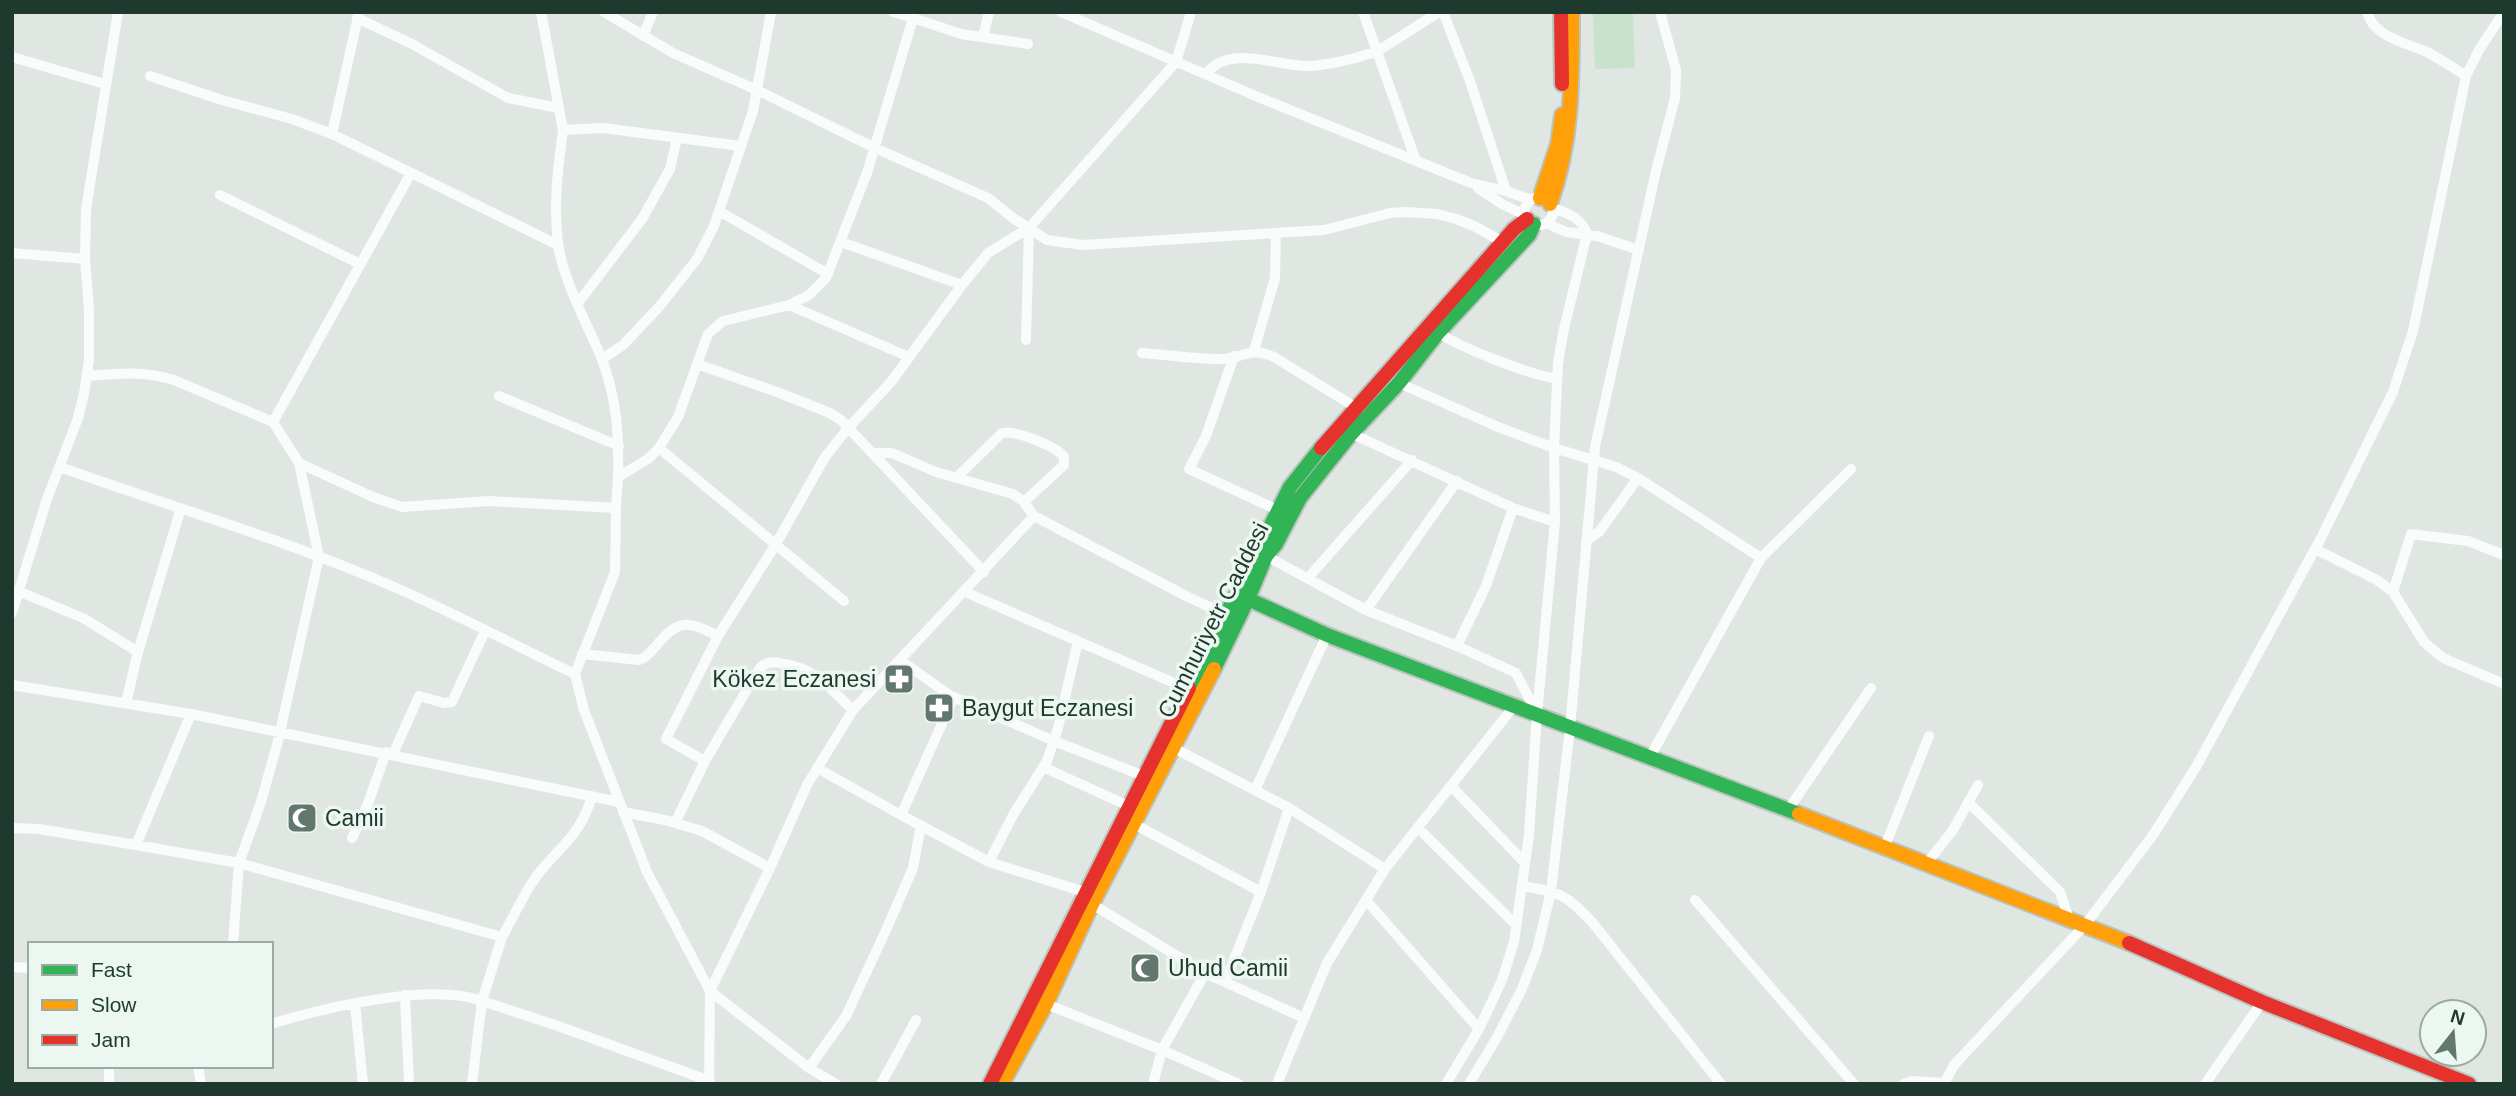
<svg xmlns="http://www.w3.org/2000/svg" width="2516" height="1096" font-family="Helvetica,sans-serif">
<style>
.green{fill:#c8e2cc}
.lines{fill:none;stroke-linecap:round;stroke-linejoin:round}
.fast-casing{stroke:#bac4be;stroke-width:18}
.slow-casing{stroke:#bac4be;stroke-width:18}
.jam-casing{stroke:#bac4be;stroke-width:18}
.street{stroke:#fafbfb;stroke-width:10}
.fast{stroke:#30b455;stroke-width:14}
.slow{stroke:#ff9f0a;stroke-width:14}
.jam{stroke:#e5322d;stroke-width:14}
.labels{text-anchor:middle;stroke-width:7;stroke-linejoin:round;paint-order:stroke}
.street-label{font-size:23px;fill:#1e3a2f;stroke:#edf7f1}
.poi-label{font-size:23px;fill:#1e3a2f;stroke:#edf7f1;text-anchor:start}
</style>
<rect width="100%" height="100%" fill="#e0e7e3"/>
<path class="green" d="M1593,12H1633L1635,68L1595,69Z"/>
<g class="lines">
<g class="fast-casing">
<path id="fast" d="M1248,599L1327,635L1799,814
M1214,669L1248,599L1266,556L1276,544L1300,498L1352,433L1399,383L1438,333L1529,235L1534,224
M1189,688L1290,487L1321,448"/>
</g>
<g class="slow-casing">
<path id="slow" d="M1540,198L1558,144L1562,115
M1550,204C1573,141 1572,78 1572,12
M1799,814L2129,943
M1002,1084L1046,1004L1092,904L1214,669"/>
</g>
<g class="jam-casing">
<path id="jam" d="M1561,12L1562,84
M1321,448L1514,229L1527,219
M2129,943L2262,1002L2469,1084
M990,1084L1189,688"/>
</g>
<path class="street" d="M359,12L332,134L558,245
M541,12L563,130
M604,12L673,53L757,90L875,148L988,198L1013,218L1047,240L1083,245L1324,230L1390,213L1405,212L1438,214L1456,219L1474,226L1503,242
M1061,12L1258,97L1471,183L1506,191L1531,200
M1363,12L1416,161
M1443,12L1470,81L1506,191
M2367,12C2373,37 2407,43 2427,52C2440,59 2453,67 2466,76
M357,18L412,44L508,98L558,108
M913,18L961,34L1028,44
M643,36L653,12
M983,37L989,12
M12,57L105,84
M1206,74C1229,43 1278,67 1309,66C1331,65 1357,58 1378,51L1439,12
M150,76L222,100L292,119L332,134
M741,146L603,128L563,130C558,168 553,205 558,243C562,278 588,326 602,359L623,345L659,307L697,259L714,226L753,111L771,12
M1478,188L1502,204L1525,215
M220,195L360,264
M1525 211a14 14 0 1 1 28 0a14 14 0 1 1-28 0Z
M719,211L828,274
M1546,223L1566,232L1597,236L1639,250
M12,253L85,259
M962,285L988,253L1029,228L1176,62L1191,12
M578,303L642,219L670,169L677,138
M789,305L909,357
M1435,330C1453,345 1534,377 1557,378
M1026,340L1029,228
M1254,351L1275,278L1276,233
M1142,353C1167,355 1194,359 1220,359C1243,359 1248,346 1274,357L1360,410
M1234,356L1206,436L1189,469L1282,512
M602,359C617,401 619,433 618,477
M697,364L777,392L830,413L842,421L984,572
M87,376C118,373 145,371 174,380L273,422L299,463L319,557L278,741L261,802L239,863L502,937L482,1001C432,982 322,1008 271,1024
M1399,383L1498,427L1554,448L1616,467L1638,478L1761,558L1650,757
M499,396L619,446
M273,422L411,173
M1348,432L1513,508L1555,522
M659,448L678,417L708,334L723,321L789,305L809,295L826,278L867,173L913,18L893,12
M873,453H892L936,472L1013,494L1024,502L1034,516
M299,463L373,497L402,507L489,501L616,508L615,572L575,674L584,710L647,872L710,991L809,1068L836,1084
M60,467C171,507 284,539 392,586C454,613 514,645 575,674
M956,478L1002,433C1015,430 1056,446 1064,457V465L1024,502
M616,508L618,477L648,459L659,448L844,601
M1586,541L1599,532L1638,478
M2315,549L2377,580L2393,592L2424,642L2443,658L2504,684
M1266,556L1366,610L1457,646L1516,673L1537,714
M1761,558L1851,469
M1308,578L1412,460
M18,591L83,618L138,652L181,508
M965,592L1188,689
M2393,592L2411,534L2468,541L2504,555
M1366,610L1457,481
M12,613L47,499L78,418L84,394L89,360V311L85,259L86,209L118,12
M1457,646L1486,586L1513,508
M582,654L639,660C647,657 650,652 656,646C679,618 688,621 718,636
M900,660L951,696L1054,741L1144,776
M12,685L191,714L619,802
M126,703L138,652
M853,710L1034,516L1186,596L1231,617
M1170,746L1289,808L1385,869
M393,754L419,696L444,703L452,702L485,631
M705,761L666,739L718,636L776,544L825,457L849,427L891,382L962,285L841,242
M1043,767L1135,809
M817,768L901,815L954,697
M1451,786L1525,863
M1255,790L1327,635
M1968,802L2060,892L2069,919
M1788,810L1871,688
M623,812L665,820L702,831L770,868L710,991L709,1084
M901,815L989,862L1085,892L1092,904L1205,973L1304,1018
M675,823L705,761L759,669C767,660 774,662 785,664C818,670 829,688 853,710L807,785L770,868
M1134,824L1261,892
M12,828L39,829L136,845L191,714
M1418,828L1516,925
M352,838L369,801L386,752
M136,845L239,863L233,944
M1885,846L1929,736
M989,862L1013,815L1047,761L1058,728L1078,641
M1927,863L1953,830L1978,785
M1522,886C1562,893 1564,893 1592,922L1721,1084
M1366,900L1479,1029
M1695,900L1854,1084
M502,937C512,919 521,901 531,884C554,849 579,841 592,796
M12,967L30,968
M1225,982L1261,892L1289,808
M405,995L409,1084
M355,1004L363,1084
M1046,1004L1162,1050L1239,1084
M198,1066L201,1084
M809,1068L846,1016L887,928L913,868L921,825
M109,1084V1066
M472,1084L482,1001L558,1026L710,1081
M881,1084L916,1020
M1153,1084L1162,1050L1205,973
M1277,1084L1327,963L1385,869L1514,706
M1446,1084L1479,1029L1502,980L1514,942L1529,835L1537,714L1555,522L1554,448L1558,364L1563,333L1587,234C1582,218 1568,213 1552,208
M1469,1084L1496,1039L1521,991L1537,950L1551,891L1570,728L1595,447L1656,171L1675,98L1676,70L1660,12
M1904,1084L1912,1081L1944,1083
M1944,1084L1954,1065L2085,925L2153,835L2196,767L2320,540L2393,392L2413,331L2466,76L2479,50L2504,12
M2205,1084L2262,1002"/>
<use href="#fast" class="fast"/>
<use href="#slow" class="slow"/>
<use href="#jam" class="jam"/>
</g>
<defs>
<g id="pharmacy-square" transform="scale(1.575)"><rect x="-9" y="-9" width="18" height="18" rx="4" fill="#62776e" stroke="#edf7f1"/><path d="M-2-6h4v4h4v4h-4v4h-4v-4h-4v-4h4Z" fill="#fff"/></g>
<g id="mosque-square" transform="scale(1.575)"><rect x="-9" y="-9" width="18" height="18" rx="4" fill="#62776e" stroke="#edf7f1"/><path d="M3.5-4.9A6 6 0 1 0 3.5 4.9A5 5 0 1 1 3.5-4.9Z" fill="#fff"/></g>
</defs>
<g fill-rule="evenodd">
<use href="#pharmacy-square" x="899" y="679"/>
<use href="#pharmacy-square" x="939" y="708"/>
<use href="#mosque-square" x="302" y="818"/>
<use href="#mosque-square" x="1145" y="968"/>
</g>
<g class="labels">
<g class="street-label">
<text transform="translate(1213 620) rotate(-63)" y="8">Cumhuriyetr Caddesi</text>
</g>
<g class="poi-label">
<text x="876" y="687" text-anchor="end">Kökez Eczanesi</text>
<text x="962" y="716">Baygut Eczanesi</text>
<text x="325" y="826">Camii</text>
<text x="1168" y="976">Uhud Camii</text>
</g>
</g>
<rect width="2516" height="1096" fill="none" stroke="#1e3a2f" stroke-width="28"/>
<rect x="28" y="942" width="245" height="126" fill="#edf7f1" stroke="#9aaba3" stroke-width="2"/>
<rect x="42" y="965" width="35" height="10" fill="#30b455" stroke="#9aaba3" stroke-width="2"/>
<text x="91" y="977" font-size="21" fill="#1e3a2f">Fast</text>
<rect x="42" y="1000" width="35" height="10" fill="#ff9f0a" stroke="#9aaba3" stroke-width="2"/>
<text x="91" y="1012" font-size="21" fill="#1e3a2f">Slow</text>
<rect x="42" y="1035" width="35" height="10" fill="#e5322d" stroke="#9aaba3" stroke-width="2"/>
<text x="91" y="1047" font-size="21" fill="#1e3a2f">Jam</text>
<g transform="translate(2453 1033) rotate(17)"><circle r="33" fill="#edf7f1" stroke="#9aaba3" stroke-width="2"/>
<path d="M0-5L12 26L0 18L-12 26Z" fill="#62776e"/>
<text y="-10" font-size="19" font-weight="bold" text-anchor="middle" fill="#1e3a2f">N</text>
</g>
</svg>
